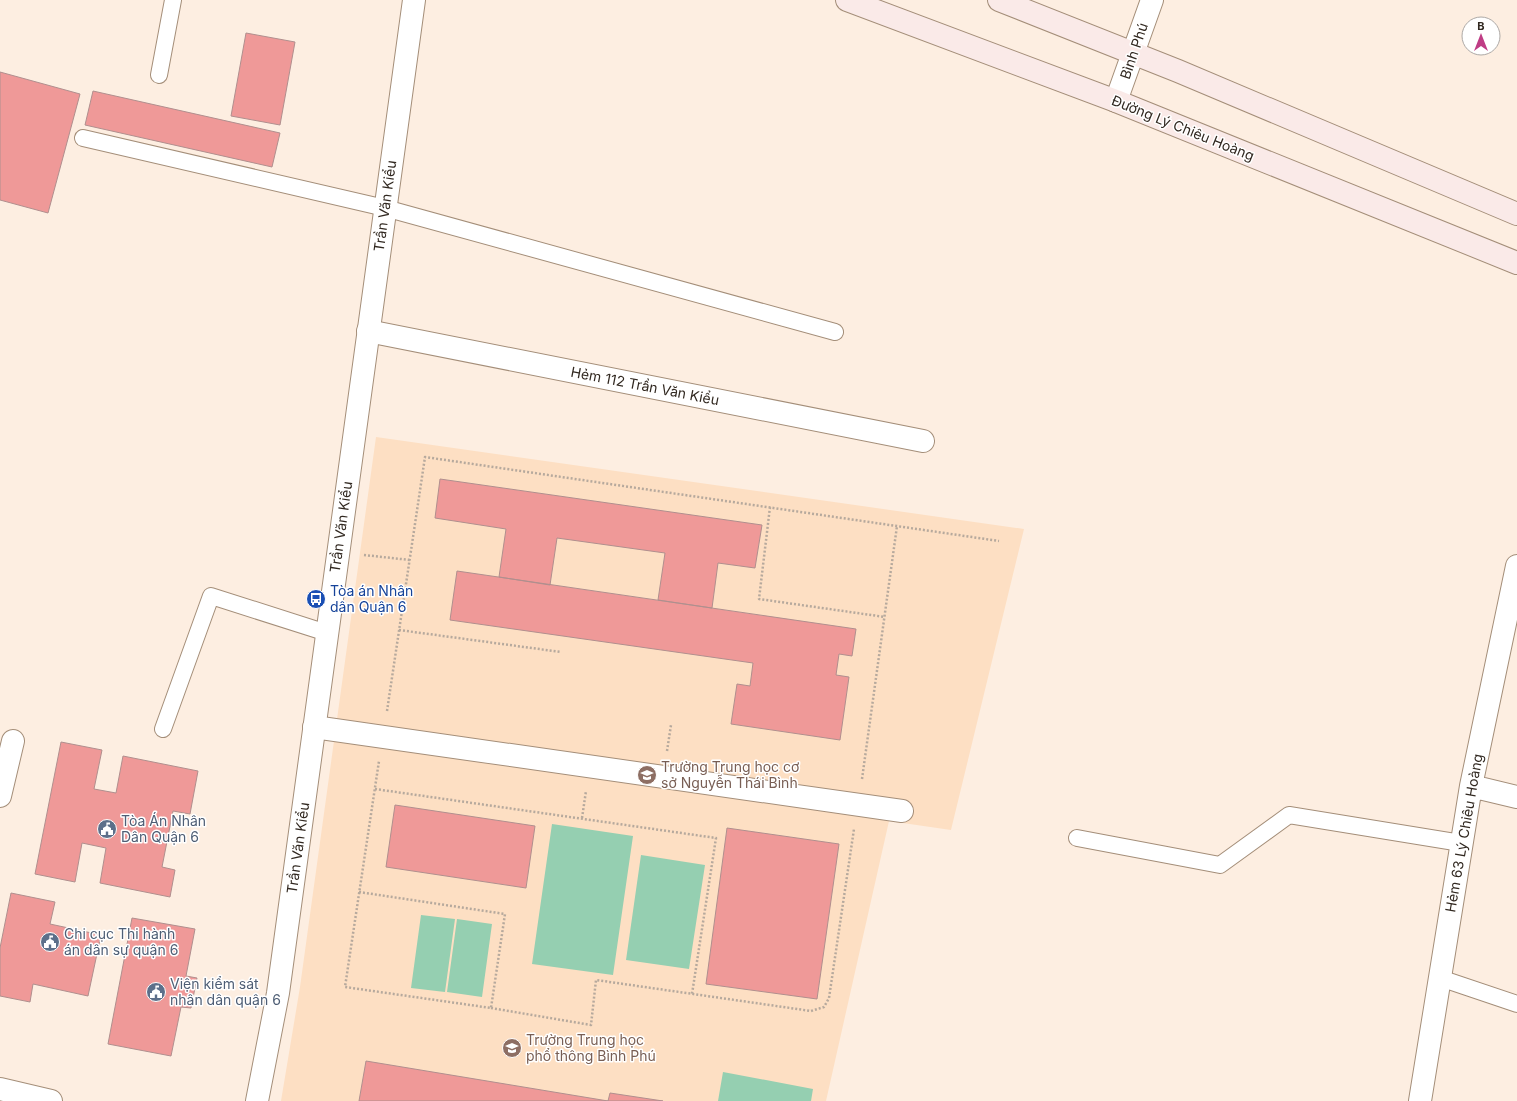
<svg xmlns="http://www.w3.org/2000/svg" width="1517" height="1101" font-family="Inter,sans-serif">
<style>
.built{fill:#fddfc3}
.green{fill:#95cfb1}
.building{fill:#ef9998;stroke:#b08f8e}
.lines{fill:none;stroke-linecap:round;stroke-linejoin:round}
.service-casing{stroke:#a48e79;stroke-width:18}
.minor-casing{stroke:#a48e79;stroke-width:24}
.tertiary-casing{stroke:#a48e79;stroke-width:24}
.secondary-casing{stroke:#a48e79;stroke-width:24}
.path{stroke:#b6a99d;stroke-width:2.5;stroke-dasharray:2 2;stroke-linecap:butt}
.service{stroke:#fff;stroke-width:16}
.minor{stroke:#fff;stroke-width:22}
.tertiary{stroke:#fff;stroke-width:22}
.secondary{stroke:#faeae8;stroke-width:22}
.labels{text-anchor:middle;stroke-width:3;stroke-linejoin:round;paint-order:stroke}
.street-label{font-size:14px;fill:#312820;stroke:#fff}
.transit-label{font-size:14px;fill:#164399;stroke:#fff;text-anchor:start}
.education-label{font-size:14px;fill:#785e54;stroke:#fff;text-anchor:start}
.service-label{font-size:14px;fill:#4e5e75;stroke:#fff;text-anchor:start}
</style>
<rect width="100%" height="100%" fill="#fdeee1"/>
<path class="built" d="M376,437L1024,529L951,830L889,821L826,1101H281L300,987Z"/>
<path class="green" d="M552,824L633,836L613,975L532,964Z
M641,855L705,865L689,969L626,960Z
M421,915L455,919L445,992L411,988Z
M457,919L492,924L482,997L447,992Z
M723,1072L813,1089L811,1101H718Z"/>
<path class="building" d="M246,33L295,42L280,125L231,116Z
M0,72L80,94L48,213L0,200Z
M93,91L280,133L272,167L85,125Z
M440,479L762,525L755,568L718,563L712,608L658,600L665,553L557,538L550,585L499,577L506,529L435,518Z
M457,571L856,629L852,656L839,654L836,675L849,677L840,740L731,724L737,684L750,686L753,663L450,620Z
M61,742L102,750L94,789L116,793L123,756L198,771L190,814L173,811L162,867L175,870L170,897L100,883L106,848L82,843L75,882L35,874Z
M395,805L535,826L526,888L386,867Z
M727,828L839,844L817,999L706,984Z
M11,893L55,902L50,924L101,935L88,996L33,984L30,1002L0,996V948Z
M132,918L195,929L186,976L197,978L191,1008L181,1007L171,1056L108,1044Z
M366,1061L608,1101H359Z
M610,1093L663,1101H608Z"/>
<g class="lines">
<g class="service-casing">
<path id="service" d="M159,75L173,0
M83,138L385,208L835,332
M163,729L211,596L327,633
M1077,838L1220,865L1289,815L1461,843
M1440,978L1517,1004"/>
</g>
<g class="minor-casing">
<path id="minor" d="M368,331L923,441
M314,727L902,811
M1471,786L1517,797
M0,796L13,741
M0,1089L51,1101
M1420,1101L1471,786L1517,566"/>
</g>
<g class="tertiary-casing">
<path id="tertiary" d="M1116,101L1152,0
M257,1101L278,993L414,0"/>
</g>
<g class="secondary-casing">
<path id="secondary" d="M847,0L1116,101L1517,263
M999,0L1178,71L1517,214"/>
</g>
<path class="path" d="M770,507L759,599L885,617
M364,555L410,560
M399,630L561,652
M387,711L425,457L999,541
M667,751L671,725
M862,779L897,526
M375,789L716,838L692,994
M582,818L586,791
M359,892L505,914L491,1008L345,987L379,761
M491,1008L591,1025L596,980L811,1011L824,1007L829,998L854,829"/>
<use href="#service" class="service"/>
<use href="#minor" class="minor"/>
<use href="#tertiary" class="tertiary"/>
<use href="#secondary" class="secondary"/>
</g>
<defs>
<g id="bus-disc" transform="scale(1)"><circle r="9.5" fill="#1a4fb4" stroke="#fff"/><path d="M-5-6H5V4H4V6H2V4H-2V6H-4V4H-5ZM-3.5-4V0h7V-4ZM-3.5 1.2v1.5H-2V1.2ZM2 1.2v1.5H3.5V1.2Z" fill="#fff"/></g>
<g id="school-disc" transform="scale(1)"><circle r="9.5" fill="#8d6e63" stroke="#fff"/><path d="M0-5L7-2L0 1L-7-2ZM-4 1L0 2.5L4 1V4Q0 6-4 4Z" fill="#fff"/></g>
<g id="civic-disc" transform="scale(1)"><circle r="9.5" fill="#5c6f8a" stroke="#fff"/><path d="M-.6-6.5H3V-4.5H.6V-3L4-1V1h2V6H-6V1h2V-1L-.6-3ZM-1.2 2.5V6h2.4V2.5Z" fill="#fff"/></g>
</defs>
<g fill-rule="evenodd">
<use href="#bus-disc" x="316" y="599"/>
<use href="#school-disc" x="647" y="775"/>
<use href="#civic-disc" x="107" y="829"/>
<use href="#civic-disc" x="50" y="942"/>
<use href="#civic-disc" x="156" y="992"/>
<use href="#school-disc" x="512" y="1048"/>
</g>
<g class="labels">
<g class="street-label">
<text transform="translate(1134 51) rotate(-71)" y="5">Bình Phú</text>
<text transform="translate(1183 128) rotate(22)" y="5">Đường Lý Chiêu Hoàng</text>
<text transform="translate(385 206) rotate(-82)" y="5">Trần Văn Kiểu</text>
<text transform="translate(645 386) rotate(11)" y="5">Hẻm 112 Trần Văn Kiểu</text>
<text transform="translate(341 527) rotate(-82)" y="5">Trần Văn Kiểu</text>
<text transform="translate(1464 833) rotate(-80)" y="5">Hẻm 63 Lý Chiêu Hoàng</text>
<text transform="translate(298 848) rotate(-82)" y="5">Trần Văn Kiểu</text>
</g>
<g class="transit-label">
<text x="330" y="596">Tòa án Nhân<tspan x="330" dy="16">dân Quận 6</tspan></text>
</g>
<g class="education-label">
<text x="661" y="772">Trường Trung học cơ<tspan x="661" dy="16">sở Nguyễn Thái Bình</tspan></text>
<text x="526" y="1045">Trường Trung học<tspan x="526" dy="16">phổ thông Bình Phú</tspan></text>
</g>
<g class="service-label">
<text x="121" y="826">Tòa Án Nhân<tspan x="121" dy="16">Dân Quận 6</tspan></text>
<text x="64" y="939">Chi cục Thi hành<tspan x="64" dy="16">án dân sự quận 6</tspan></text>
<text x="170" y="989">Viện kiểm sát<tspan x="170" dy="16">nhân dân quận 6</tspan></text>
</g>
</g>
<g transform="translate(1481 36)"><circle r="19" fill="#ffffff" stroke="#ada9a6"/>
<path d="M0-3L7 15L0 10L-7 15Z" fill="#bf3d85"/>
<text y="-6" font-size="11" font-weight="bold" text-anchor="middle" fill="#312820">B</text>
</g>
</svg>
